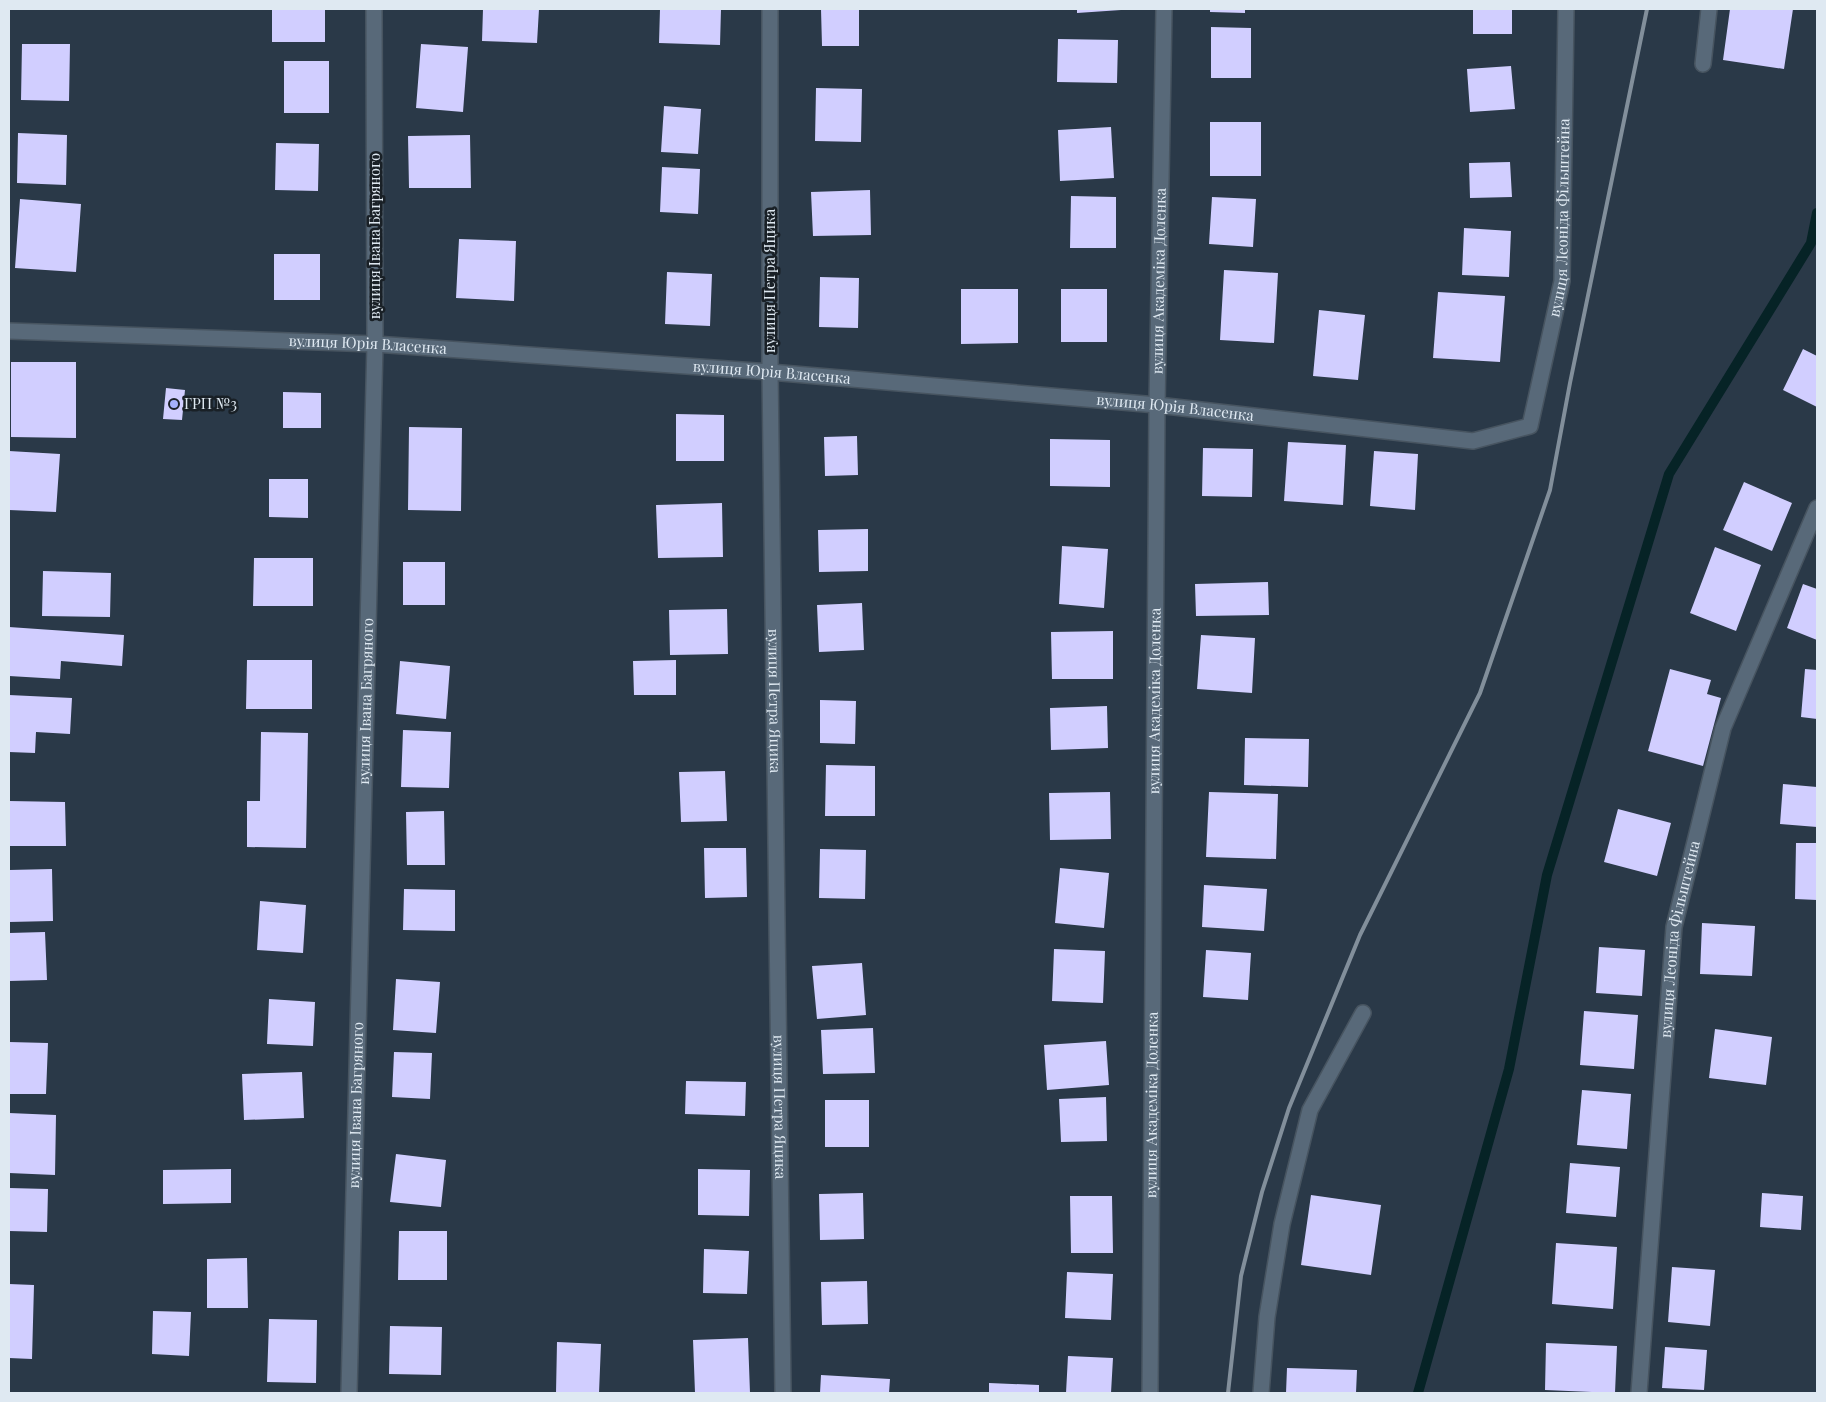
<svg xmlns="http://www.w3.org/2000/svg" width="1826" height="1402" font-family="'Playfair Display',serif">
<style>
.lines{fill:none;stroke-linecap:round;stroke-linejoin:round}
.stream{stroke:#062326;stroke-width:10}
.building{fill:#d1ceff}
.lane-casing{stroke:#475460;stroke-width:18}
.street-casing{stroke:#475460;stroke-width:18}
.lane{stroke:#586979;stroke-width:15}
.street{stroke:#586979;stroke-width:15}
.rail{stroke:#828f9b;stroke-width:4}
.poi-dot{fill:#a5b1fc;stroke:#192026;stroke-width:2}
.labels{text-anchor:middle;stroke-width:5;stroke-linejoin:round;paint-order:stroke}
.street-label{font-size:15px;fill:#dfe9f2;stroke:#192026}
.poi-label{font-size:15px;fill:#dfe9f2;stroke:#192026;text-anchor:start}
</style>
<rect width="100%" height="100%" fill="#2a3948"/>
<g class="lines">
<path class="stream" d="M1418,1393L1509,1069L1547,875L1669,474L1811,243L1817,213"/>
</g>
<path class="building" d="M272,9H325V42H272Z
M483,9H539L537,43L482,41Z
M660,9H721L720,45L659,43Z
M821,9H859V46H822Z
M1077,9H1121V10L1077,13Z
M1210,9H1245V13L1210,12Z
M1473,9H1512V34H1473Z
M1730,9H1793L1784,69L1723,60Z
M1211,27L1251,28V78H1211Z
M1058,39L1118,40L1117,83L1057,82Z
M22,44H70L69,101L21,100Z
M421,44L468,47L463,112L416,108Z
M284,61H329V113H284Z
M1511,66L1515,109L1470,112L1467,69Z
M816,88L862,89L861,142L815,141Z
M664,106L701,109L698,154L661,152Z
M1210,122H1261V176H1210Z
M1111,127L1114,178L1060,181L1058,130Z
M18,133L67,135L66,185L17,183Z
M470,135L471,188H409L408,136Z
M276,143L319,144L318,191L275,190Z
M1510,162L1512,197L1470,198L1469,163Z
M662,167L700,169L698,214L660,212Z
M870,190L871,235L813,236L811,192Z
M1071,196L1116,197V248H1070Z
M1212,197L1256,199L1253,247L1209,244Z
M20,199L81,204L76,272L15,268Z
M1464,228L1511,231L1509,277L1462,275Z
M459,239L516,241L514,301L456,298Z
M274,254H320V300H274Z
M1224,270L1278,273L1274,343L1220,340Z
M667,272L712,274L710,326L665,324Z
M820,277L859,278L858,328L819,327Z
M961,289H1018V343L961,344Z
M1061,289H1107V342H1061Z
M1438,292L1505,296L1500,362L1433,358Z
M1319,310L1365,315L1358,380L1313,376Z
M1803,349L1817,356V407L1783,390Z
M11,362H76V438L11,437Z
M166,388L185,390L182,420L163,419Z
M283,392L321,393V428H283Z
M676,414L724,415V461H676Z
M409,427L462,428L461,511L408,510Z
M857,436L858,475L825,476L824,437Z
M1050,439L1110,440V487L1050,486Z
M1288,442L1346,445L1343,505L1284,501Z
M1203,448L1253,449L1252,497L1202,496Z
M9,451L60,454L56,512L9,510Z
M1374,451L1418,454L1415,510L1370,506Z
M269,479H308V518L269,517Z
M1744,482L1792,503L1772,551L1723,530Z
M722,503L723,557L658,558L656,505Z
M868,529V571L819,572L818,530Z
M1062,546L1108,549L1104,608L1059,604Z
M1715,547L1761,565L1736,631L1690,613Z
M254,558H313V606H253Z
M403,562H445V605H403Z
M43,571L111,573L110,617L42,616Z
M1268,582L1269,615L1196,616L1195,584Z
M1803,584L1817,589V640L1787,628Z
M862,603L864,650L819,652L817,605Z
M727,609L728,654L670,655L669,610Z
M9,627L124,635L122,666L61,661L60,679L9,676Z
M1113,631V679H1052L1051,632Z
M1201,635L1255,638L1252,693L1197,689Z
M247,660H312V709H246Z
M676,660V695H634L633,661Z
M400,661L450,666L446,719L396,714Z
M1670,669L1711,680L1707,694L1721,698L1703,766L1648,751Z
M1805,669L1817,670V719L1801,717Z
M9,695L72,698L70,734L36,732L35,753L9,752Z
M820,700L856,701L855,744L820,743Z
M1107,706L1108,748L1051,750L1050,708Z
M403,730L451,732L449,788L401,787Z
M261,732L308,733L306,848L247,847V801H260Z
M1245,738L1309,739L1308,787L1244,785Z
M826,765L875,766V816H825Z
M725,771L727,821L681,822L679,772Z
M1783,784L1817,787V827L1780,824Z
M1110,792L1111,839L1050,840L1049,793Z
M1209,792L1278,794L1276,859L1206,857Z
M9,801L65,802L66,846H9Z
M1618,809L1671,823L1657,876L1604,862Z
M444,811L445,865H407L406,812Z
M1796,843H1817V900L1795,899Z
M704,848H746L747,897L705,898Z
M820,849L866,850L865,899L819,898Z
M1060,868L1109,873L1104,928L1055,923Z
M52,869L53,921L9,922V870Z
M1204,885L1267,889L1264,931L1202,927Z
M404,889L455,890V931L403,930Z
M260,901L306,905L303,953L257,950Z
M1702,923L1755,926L1752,976L1700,974Z
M45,932L47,980L9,981V933Z
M1599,947L1645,950L1642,996L1596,993Z
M1054,949L1105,951L1103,1003L1052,1001Z
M1206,950L1251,953L1248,1000L1203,997Z
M862,963L866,1015L817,1019L812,966Z
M396,979L440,982L436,1033L393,1030Z
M269,999L315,1002L313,1046L267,1044Z
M1584,1011L1638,1015L1634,1069L1580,1065Z
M873,1028L875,1073L823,1074L821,1030Z
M1715,1029L1772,1037L1766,1085L1709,1078Z
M1106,1041L1109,1085L1047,1090L1044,1045Z
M9,1042L48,1043L46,1094H9Z
M394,1052L432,1053L430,1099L392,1097Z
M302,1072L304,1118L244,1120L242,1074Z
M686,1081L746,1082L745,1116L685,1114Z
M1582,1090L1631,1094L1627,1149L1577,1145Z
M1106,1097L1107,1141L1061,1142L1059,1099Z
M825,1100H869V1147H825Z
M9,1113L56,1115L55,1175L9,1173Z
M396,1154L446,1160L441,1207L390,1202Z
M1570,1163L1620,1167L1616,1217L1566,1213Z
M231,1169V1203L163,1204V1170Z
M698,1169L750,1170L749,1216L698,1215Z
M9,1188L48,1189L47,1232L9,1231Z
M863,1193L864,1239L820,1240L819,1194Z
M1762,1193L1803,1196L1801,1230L1760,1227Z
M1311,1195L1381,1205L1371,1275L1301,1265Z
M1070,1196H1112L1113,1253H1071Z
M399,1231H447V1280H398Z
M1556,1243L1617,1247L1613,1309L1552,1304Z
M704,1249L749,1251L747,1294L703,1293Z
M247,1258L248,1308H207V1259Z
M1672,1267L1715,1270L1710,1326L1668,1322Z
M1067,1272L1113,1274L1111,1320L1065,1318Z
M867,1281L868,1324L822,1325L821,1282Z
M9,1284L34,1285L32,1359L9,1358Z
M153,1311L191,1312L189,1356L152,1354Z
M269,1319L317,1320L316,1383L267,1382Z
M390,1326L442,1327L441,1375L389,1374Z
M748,1338L750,1393H695L693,1340Z
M557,1342L601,1344L599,1393H556Z
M1546,1343L1617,1346L1615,1393L1545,1390Z
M1665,1347L1707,1350L1704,1390L1662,1388Z
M1068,1356L1113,1358L1111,1393H1066Z
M1287,1368L1357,1370L1356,1393H1286Z
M821,1375L890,1379L889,1393H820Z
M989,1383L1039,1385V1393H989Z"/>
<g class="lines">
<g class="lane-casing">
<path id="lane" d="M1261,1393L1267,1317L1282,1224L1310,1110L1363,1013"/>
</g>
<g class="street-casing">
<g id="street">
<path id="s1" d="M770,9V372L783,1393"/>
<path d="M1703,64L1709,9"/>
<path id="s2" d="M9,331L375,344L770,372L1157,405L1473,441L1530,426L1562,281L1566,9"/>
<path id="s3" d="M349,1393L375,344L374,9"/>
<path id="s4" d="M1150,1393L1157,405L1164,9"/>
<path id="s5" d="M1639,1393L1674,927L1723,728L1817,508"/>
</g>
</g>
<use href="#lane" class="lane"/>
<use href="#street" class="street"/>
<path class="rail" d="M1228,1393L1241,1276L1262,1192L1289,1108L1360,935L1480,693L1550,490L1570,383L1647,9"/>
</g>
<circle class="poi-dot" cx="174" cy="404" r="5"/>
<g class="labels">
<g class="street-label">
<text dy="5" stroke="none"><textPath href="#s2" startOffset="1739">вулиця Леоніда Фільштейна</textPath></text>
<text transform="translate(375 236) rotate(-90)" y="5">вулиця Івана Багряного</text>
<text transform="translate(770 281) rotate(-90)" y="5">вулиця Петра Яцика</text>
<text dy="5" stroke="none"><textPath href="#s4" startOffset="1112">вулиця Академіка Доленка</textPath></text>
<text dy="5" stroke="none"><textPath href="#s2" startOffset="359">вулиця Юрія Власенка</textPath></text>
<text dy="5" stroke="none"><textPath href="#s2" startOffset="764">вулиця Юрія Власенка</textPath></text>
<text dy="5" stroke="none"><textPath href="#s2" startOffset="1169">вулиця Юрія Власенка</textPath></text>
<text dy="5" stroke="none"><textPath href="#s3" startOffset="692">вулиця Івана Багряного</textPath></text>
<text dy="5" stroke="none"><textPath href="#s1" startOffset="692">вулиця Петра Яцика</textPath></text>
<text dy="5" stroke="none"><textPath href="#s4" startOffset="692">вулиця Академіка Доленка</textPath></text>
<text dy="5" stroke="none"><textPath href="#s5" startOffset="456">вулиця Леоніда Фільштейна</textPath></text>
<text dy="5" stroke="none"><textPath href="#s3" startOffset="288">вулиця Івана Багряного</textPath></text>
<text dy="5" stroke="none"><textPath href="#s1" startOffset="1098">вулиця Петра Яцика</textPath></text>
<text dy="5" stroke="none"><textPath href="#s4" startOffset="288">вулиця Академіка Доленка</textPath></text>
</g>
<g class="poi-label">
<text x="184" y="409">ГРП №3</text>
</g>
</g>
<rect width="1826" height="1402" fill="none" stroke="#dfe9f2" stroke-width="20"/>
</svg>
